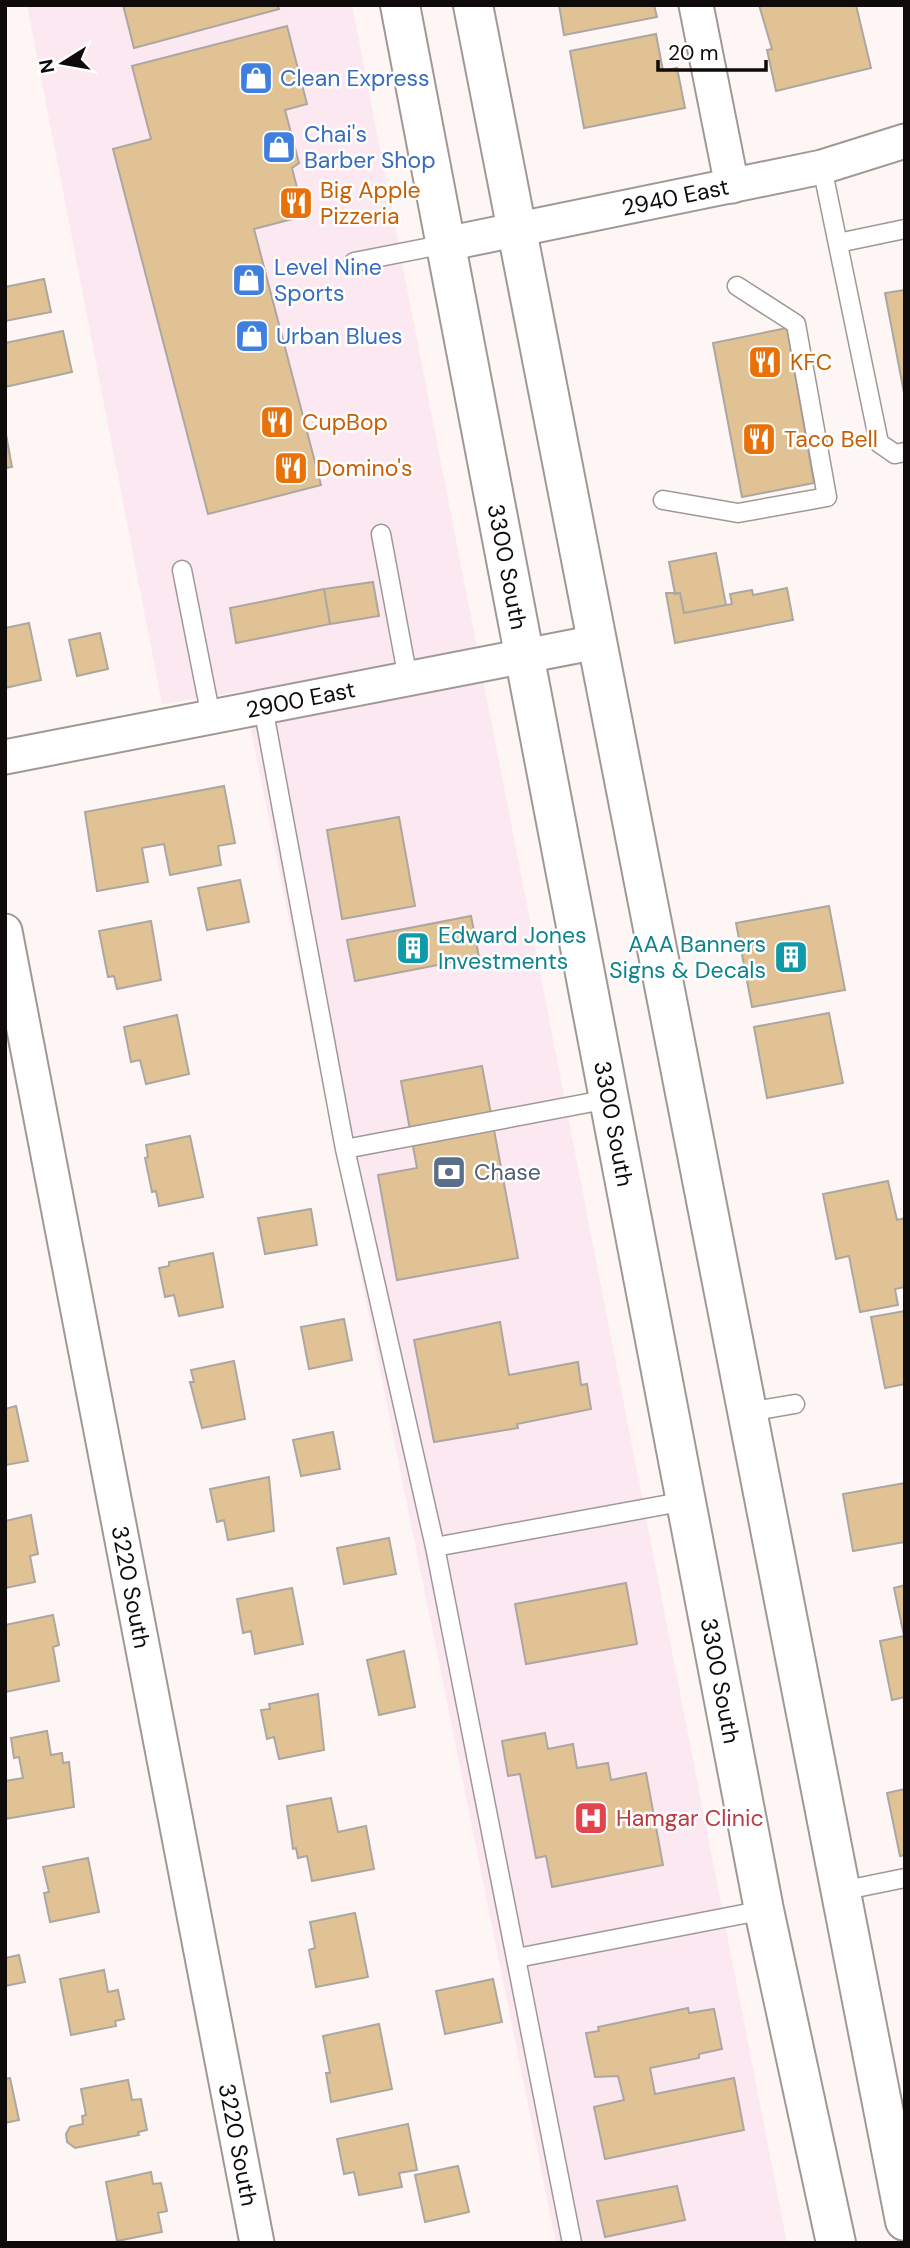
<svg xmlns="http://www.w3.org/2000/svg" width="910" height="2248" font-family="'DM Sans',sans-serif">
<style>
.commercial{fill:#fce8f0}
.building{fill:#e0c295;stroke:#aca7a0;stroke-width:2}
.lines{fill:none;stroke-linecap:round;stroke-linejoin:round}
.lane-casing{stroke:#a09895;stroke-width:21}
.street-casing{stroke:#a09895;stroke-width:37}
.primary-casing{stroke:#a09895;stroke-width:42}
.lane{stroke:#fff;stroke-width:18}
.street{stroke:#fff;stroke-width:33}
.primary{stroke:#fff;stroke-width:38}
.labels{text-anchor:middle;stroke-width:5;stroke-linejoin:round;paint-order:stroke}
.shop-label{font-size:23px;fill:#366cbe;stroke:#fff;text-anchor:start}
.food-label{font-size:23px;fill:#c56008;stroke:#fff;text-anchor:start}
.street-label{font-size:23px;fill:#0e0b0a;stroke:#fff}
.culture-label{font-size:23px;fill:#0d838f;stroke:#fff;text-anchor:start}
.service-label{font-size:23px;fill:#4e5e75;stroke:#fff;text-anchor:start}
.health-label{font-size:23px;fill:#be3a42;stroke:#fff;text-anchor:start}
</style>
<rect width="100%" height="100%" fill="#fef6f4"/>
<path class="commercial" d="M27,5H352L787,2243H556L243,691L162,704Z"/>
<path class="building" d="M123,5H277L279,9L134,48Z
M559,5H654L657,17L564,35Z
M759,5H856L871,68L776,91L767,50L772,49Z
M287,26L307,104L285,110L299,163L292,168L304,216L254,229L321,485L208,514L113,149L151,139L132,66Z
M656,34L663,71L677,68L685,108L584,128L570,51Z
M44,279L51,312L5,321V287Z
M905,290V398L885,293Z
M787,328L814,483L742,497L713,343Z
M63,331L72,372L5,387V343Z
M5,429L12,467L5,468Z
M716,553L726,605L684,613L680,593L675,594L669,562Z
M373,582L379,616L330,624L324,589Z
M787,588L793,620L675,643L666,593H680L684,613L732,604L730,594L752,590L753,595Z
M324,589L330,624L236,643L230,608Z
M29,623L41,680L5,688V628Z
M100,633L108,669L77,676L69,640Z
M224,786L235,843L218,846L221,865L170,875L164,844L142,848L148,882L97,891L85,812Z
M399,817L415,906L342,919L327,830Z
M240,880L249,922L207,930L198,888Z
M829,906L845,990L752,1007L736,923Z
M471,916L479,957L355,981L347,940Z
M151,921L161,980L117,989L114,976L108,977L99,931Z
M829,1013L843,1083L767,1098L754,1027Z
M177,1015L189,1074L146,1084L140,1060L131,1062L124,1027Z
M482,1066L518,1258L397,1280L378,1175L417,1168L401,1081Z
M190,1136L203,1197L159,1206L156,1191L152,1192L145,1158L148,1157L146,1145Z
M888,1181L897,1220L905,1218V1287L895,1289L898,1305L860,1312L849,1256L836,1259L823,1194Z
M311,1209L317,1245L265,1254L258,1218Z
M213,1253L223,1307L179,1316L174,1295L165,1297L159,1268L169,1266V1262Z
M905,1311V1384L885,1388L871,1317Z
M344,1319L352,1360L309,1369L301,1327Z
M500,1322L509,1375L578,1362L581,1385L587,1384L591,1409L517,1424L518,1428L434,1442L414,1340Z
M234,1361L245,1419L202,1428L190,1382H194L191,1370Z
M16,1406L28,1461L5,1465V1409Z
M333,1432L340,1469L301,1476L293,1440Z
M269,1477L274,1531L228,1540L224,1520L217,1522L210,1489Z
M905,1483V1542L853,1551L843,1494Z
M31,1515L38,1554L30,1556L35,1582L5,1588V1521Z
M389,1538L396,1574L344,1584L337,1548Z
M626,1583L637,1644L526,1664L515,1604Z
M905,1585V1697L892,1700L880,1641L904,1636L894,1588Z
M292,1588L303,1644L255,1654L251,1631L243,1633L237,1599Z
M53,1615L59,1645L53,1647L59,1681L5,1692V1625Z
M404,1651L415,1707L379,1715L367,1660Z
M318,1694L324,1750L279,1759L274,1737L267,1739L261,1710L270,1709L269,1704Z
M47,1731L51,1755L62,1753L63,1763L69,1762L74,1807L5,1819V1781L23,1778L19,1757L14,1758L11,1738Z
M545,1733L548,1749L573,1744L577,1768L608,1763L611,1780L646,1773L663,1865L552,1887L546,1856L536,1858L520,1774L508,1776L502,1741Z
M905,1789V1855L900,1856L887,1793Z
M331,1798L338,1832L366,1826L374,1869L312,1881L307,1856L298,1858L296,1848L293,1849L287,1806Z
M88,1858L99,1912L50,1922L44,1893L49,1892L43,1867Z
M355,1913L368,1977L316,1987L309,1950L315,1948L310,1922Z
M19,1955L25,1982L5,1986V1958Z
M104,1970L108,1992L118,1990L124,2019L115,2021L116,2026L71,2035L60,1979Z
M493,1979L502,2022L445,2034L436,1991Z
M688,2008L689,2013L714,2009L722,2049L699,2054V2058L650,2068L655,2094L734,2078L744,2130L605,2159L594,2107L624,2100L618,2076L595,2077L586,2033L599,2031L598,2027Z
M379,2024L392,2089L331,2102L326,2073H330L323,2036Z
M10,2078L19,2120L5,2123V2079Z
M128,2080L132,2100L141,2099L147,2130L138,2132L139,2135L75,2148L67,2142L66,2134L70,2127L83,2124L82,2116L86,2115L81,2089Z
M408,2124L417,2170L399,2173L402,2187L359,2195L354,2172L344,2174L337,2139Z
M458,2166L469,2212L425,2222L415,2175Z
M151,2172L153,2184L161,2183L167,2211L158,2213L162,2232L117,2241L106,2182Z
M677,2186L685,2220L605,2237L597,2201Z"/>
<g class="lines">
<g class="lane-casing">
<path id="lane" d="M822,167L879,443L895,454L905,452
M838,243L905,229
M354,262L446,244
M663,500L738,513L827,497L796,324L737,286
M381,534L408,679
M182,570L211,717
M263,707L345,1149L435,1547L572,2243
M345,1149L609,1099
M748,1412L795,1404
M435,1547L686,1501
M841,1891L905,1878
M517,1958L764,1910"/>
</g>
<g class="street-casing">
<g id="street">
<path d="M696,5L732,186"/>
<path id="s1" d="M446,244L822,167L905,141"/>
<path id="s2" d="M5,757L597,642"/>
<path id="s3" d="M5,931L257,2243"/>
</g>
</g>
<g class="primary-casing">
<g id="primary">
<path id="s4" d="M400,5L764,1910L836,2243"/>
<path d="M473,5L905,2221"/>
</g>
</g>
<use href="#lane" class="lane"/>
<use href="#street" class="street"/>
<use href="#primary" class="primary"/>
</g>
<defs>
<g id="shop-square" transform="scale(1.75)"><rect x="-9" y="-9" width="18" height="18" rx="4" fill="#3f7fe0" stroke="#fff"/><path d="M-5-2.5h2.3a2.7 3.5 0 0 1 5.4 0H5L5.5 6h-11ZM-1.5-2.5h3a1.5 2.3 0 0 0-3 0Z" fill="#fff"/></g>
<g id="restaurant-square" transform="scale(1.75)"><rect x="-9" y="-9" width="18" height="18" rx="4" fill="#e8710a" stroke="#fff"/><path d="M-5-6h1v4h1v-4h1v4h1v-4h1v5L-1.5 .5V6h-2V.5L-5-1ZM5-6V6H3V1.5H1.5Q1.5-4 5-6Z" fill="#fff"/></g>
<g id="building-square" transform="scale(1.75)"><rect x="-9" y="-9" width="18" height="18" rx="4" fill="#0f9aa8" stroke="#fff"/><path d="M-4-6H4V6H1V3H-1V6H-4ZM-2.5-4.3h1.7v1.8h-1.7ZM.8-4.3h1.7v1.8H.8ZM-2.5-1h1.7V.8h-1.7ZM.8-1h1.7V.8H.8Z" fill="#fff"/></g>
<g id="bank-square" transform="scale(1.75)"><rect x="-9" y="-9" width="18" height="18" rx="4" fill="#5c6f8a" stroke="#fff"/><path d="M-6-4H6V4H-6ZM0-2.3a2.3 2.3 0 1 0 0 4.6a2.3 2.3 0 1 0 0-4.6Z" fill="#fff"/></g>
<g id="hospital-square" transform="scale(1.75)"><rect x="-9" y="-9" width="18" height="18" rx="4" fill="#e0444e" stroke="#fff"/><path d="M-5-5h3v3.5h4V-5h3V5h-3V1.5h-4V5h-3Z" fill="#fff"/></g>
</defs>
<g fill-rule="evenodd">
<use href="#shop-square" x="256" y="78"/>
<use href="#shop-square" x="279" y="147"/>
<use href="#restaurant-square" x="296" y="203"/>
<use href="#shop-square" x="249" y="280"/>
<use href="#shop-square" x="252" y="336"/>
<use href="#restaurant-square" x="765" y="362"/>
<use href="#restaurant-square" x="277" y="422"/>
<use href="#restaurant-square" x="759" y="439"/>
<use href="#restaurant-square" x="291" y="468"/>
<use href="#building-square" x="413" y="948"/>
<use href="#building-square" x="791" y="957"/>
<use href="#bank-square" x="449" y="1172"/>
<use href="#hospital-square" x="591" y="1818"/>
</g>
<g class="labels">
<g class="shop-label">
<text x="280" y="86">Clean Express</text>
<text x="304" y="142">Chai's<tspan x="304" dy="26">Barber Shop</tspan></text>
<text x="274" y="275">Level Nine<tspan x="274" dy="26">Sports</tspan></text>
<text x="276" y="344">Urban Blues</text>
</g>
<g class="food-label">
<text x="320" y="198">Big Apple<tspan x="320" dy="26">Pizzeria</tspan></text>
<text x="790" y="370">KFC</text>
<text x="302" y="430">CupBop</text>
<text x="784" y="447">Taco Bell</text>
<text x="316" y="476">Domino's</text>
</g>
<g class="street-label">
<text dy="8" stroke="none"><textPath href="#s1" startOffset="234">2940 East</textPath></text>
<text dy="8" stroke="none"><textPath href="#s4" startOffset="572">3300 South</textPath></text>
<text dy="8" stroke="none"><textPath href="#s2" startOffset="301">2900 East</textPath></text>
<text dy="8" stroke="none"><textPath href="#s4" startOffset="1139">3300 South</textPath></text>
<text dy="8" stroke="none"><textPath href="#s3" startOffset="668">3220 South</textPath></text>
<text dy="8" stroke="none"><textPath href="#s4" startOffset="1706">3300 South</textPath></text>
<text dy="8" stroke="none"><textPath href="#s3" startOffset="1236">3220 South</textPath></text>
</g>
<g class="culture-label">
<text x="438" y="943">Edward Jones<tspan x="438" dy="26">Investments</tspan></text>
<text x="766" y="952" text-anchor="end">AAA Banners<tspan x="766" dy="26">Signs &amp; Decals</tspan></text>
</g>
<g class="service-label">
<text x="474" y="1180">Chase</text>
</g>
<g class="health-label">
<text x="616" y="1826">Hamgar Clinic</text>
</g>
</g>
<rect width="910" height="2248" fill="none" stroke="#0e0b0a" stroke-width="14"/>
<g transform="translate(63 63) rotate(259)" stroke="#ffffff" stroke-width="5" paint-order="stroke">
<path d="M0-5L12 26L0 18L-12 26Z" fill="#0e0b0a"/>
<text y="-10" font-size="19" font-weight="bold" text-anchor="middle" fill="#0e0b0a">N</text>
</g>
<path d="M658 60v10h108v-10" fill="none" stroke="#0e0b0a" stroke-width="3.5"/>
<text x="668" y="60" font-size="21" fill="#0e0b0a" stroke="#ffffff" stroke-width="5" paint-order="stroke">20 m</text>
</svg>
